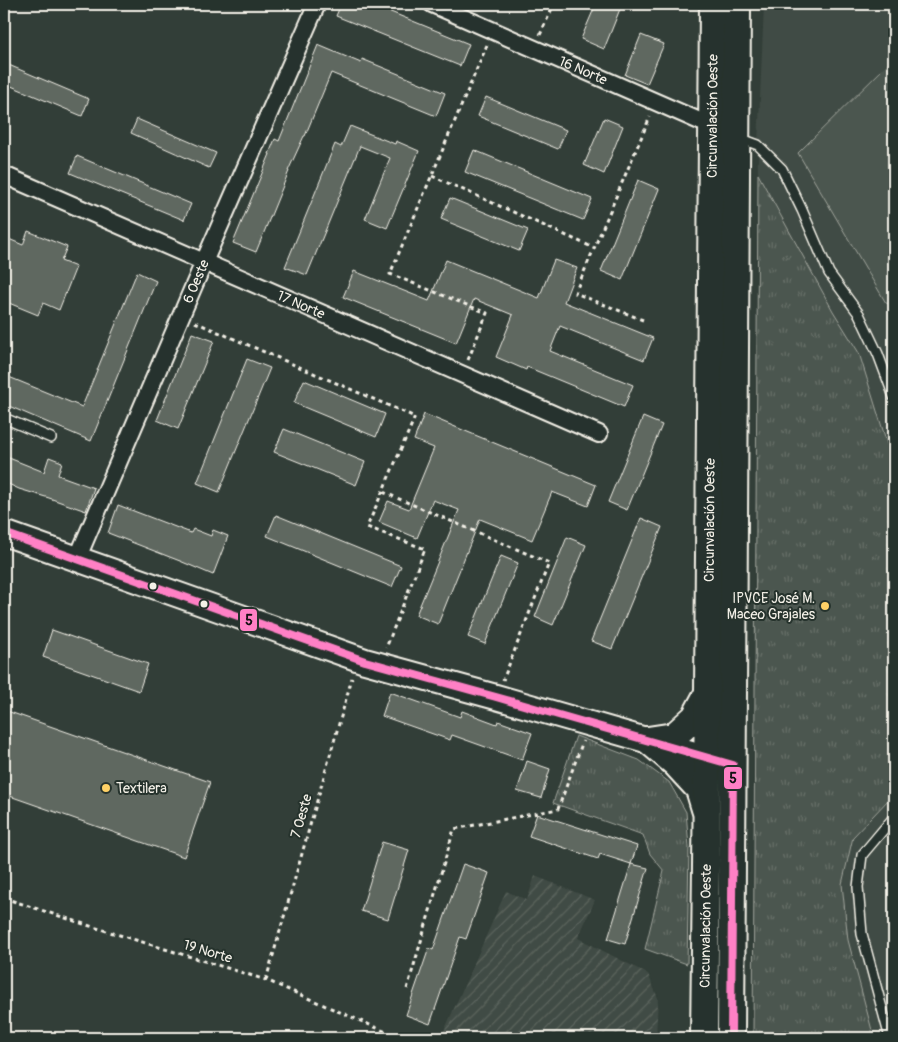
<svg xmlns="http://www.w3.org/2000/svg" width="898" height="1042" font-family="Pangolin,sans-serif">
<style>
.built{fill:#404b44}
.industrial{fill:url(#industrial-furrows)}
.grass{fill:url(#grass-tufts);stroke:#a0a49c}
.garden{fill:#4c564f;stroke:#a0a49c}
.building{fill:#5f6861;stroke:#f4f1e8}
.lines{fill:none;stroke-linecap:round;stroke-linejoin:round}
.lane-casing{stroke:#f4f1e8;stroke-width:12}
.street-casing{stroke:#f4f1e8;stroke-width:20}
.secondary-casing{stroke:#f4f1e8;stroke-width:28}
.primary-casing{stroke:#f4f1e8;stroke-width:30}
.path{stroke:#f4f1e8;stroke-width:3;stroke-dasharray:4 4;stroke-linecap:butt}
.lane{stroke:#26332d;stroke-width:9}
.street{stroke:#26332d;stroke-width:16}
.secondary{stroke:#26332d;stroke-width:24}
.primary{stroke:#26332d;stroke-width:26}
.bus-1-casing{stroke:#26332d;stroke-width:11}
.bus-1{stroke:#ff80c5;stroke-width:8}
.bus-dot{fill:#f4f1e8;stroke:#26332d;stroke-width:2}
.poi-dot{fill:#ffd166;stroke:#26332d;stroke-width:2}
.labels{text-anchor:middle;stroke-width:4;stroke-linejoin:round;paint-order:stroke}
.street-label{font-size:14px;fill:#f4f1e8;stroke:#26332d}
.poi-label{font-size:14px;fill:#f4f1e8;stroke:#26332d;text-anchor:end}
.line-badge{stroke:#26332d;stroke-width:2}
.pale-badge-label{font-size:14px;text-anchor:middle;font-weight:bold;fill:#111}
</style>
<defs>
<pattern id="industrial-furrows" width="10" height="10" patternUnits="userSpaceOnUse" patternTransform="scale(1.25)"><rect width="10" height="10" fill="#404b44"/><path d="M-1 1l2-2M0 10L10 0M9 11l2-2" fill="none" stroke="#5c655f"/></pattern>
<pattern id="grass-tufts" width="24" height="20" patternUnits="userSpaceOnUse" patternTransform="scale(1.25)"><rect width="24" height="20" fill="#4c564f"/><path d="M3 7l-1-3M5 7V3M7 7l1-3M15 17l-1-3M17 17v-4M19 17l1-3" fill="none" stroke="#666f68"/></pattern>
</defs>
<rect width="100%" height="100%" fill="#323e38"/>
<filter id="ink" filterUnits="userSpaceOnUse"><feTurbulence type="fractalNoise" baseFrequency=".02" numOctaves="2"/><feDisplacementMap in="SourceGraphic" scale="10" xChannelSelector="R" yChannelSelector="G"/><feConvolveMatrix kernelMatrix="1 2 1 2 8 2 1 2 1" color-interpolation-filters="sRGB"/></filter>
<g filter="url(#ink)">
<path class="built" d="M764,4H894V1038H753L758,145Z"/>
<path class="industrial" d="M535,876L595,900L578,938L648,974L658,998L656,1038H441L506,891L527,900Z"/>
<path class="grass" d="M758,174L833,311L859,353L894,466V786L890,798L853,837L842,884L848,940L874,1038H753Z
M576,736L639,760L669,782L686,812L689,847L687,964L645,949L664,871L650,854L643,835L553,803Z"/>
<path class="garden" d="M894,58V306L886,303L798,153Z"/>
<path class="building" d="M341,4H371L469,44L460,66L336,16Z
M596,4H622L604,49L581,39Z
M641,35L664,44L647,84L625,75Z
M318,45L361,63L362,59L445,93L436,116L331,73L305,136H304L288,171H289L256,252L233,243L270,154H269L275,139L279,141Z
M4,63L89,99L82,116L4,83Z
M486,97L566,130L558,149L478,116Z
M604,118L623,126L604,174L584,165Z
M137,119L216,153L209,168L131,133Z
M350,126L395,144L396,141L419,151L387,228L365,219L390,158L360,146L307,275L285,267L335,144L341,147Z
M474,150L592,199L583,220L465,172Z
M77,156L191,204L184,220L70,173Z
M638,180L659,189L622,280L601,271Z
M450,198L528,230L519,251L441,219Z
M28,231L67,247L61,261L76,267L59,310L43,303L38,315L4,301V237L23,245Z
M446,260L539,298L554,260L577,268L564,302L653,338L644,360L560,326L550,351L633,385L624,407L527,367L526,370L496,357L513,315L474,299L456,343L343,297L354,271L429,301Z
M137,272L156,281L91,441L4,404V375L82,407Z
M192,333L214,341L178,429L157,420Z
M247,359L270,368L219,492L197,483Z
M304,380L385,414L376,437L294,403Z
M424,414L596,485L588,506L552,492L532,540L480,519L438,624L416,615L459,510L433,500L417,538L379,522L388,501L409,509L434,448L414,440Z
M643,417L662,425L627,510L608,502Z
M284,429L365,462L356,485L274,452Z
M4,456L44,472L49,457L62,462L58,475L94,488L86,511L49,498L19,489L4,482Z
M118,505L191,533L193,529L211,536L213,530L228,536L213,575L180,561L108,533Z
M276,515L401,566L392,587L267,536Z
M641,518L662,527L612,649L591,641Z
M567,537L586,545L553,625L535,617Z
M501,556L518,563L485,644L468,637Z
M52,630L148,664L139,691L43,657Z
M390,692L460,717L462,711L497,724L498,721L532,733L522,760L452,735L450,740L382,716Z
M4,710L210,782L184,857L4,794Z
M527,761L550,769L541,798L517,791Z
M537,814L637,846L631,864L600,854L598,859L529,836Z
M382,842L409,850L388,919L361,911Z
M463,864L489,873L466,939L460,937L430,1024L406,1015L429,948L433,950Z
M631,864L648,868L625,944L608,939Z"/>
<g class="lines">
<g class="lane-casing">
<path id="lane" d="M739,138L758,145L782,169L802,210L829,273L859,314L878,354L894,397
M4,418L51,438
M890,1038L862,934L858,887L862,855L894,817"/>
</g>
<g class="street-casing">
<g id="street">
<path id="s1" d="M432,4L720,130"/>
<path id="s2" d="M4,175L599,434"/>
<path id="s3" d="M77,559L204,262L317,4"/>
</g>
</g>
<g class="secondary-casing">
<path id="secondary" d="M4,533L365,661L496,697L726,763"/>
</g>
<g class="primary-casing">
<g id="primary">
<path d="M648,740L675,763L699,789L705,809"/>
<path d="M648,740L674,736L695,717L708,693"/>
<path id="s4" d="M704,1038L708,693L713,4"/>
<path d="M731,1038L737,4"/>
</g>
</g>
<path class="path" d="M540,35L554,4
M432,176L594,248
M643,320L575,293L650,117
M195,322L415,417L367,527L425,549L386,648
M468,360L487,313L390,274L487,45
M383,492L549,563L503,680
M4,898L87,925L266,980L400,1038
M266,980L352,678
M407,989L454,829L558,809L583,741"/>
<use href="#lane" class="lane"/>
<use href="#street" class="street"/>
<use href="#secondary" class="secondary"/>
<use href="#primary" class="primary"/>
<g class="bus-1-casing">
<path id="bus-1" d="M4,533L365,661L496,697L733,765L731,1038"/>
</g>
<use href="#bus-1" class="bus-1"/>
</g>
</g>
<g class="bus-dot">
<circle cx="153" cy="586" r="4.5"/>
<circle cx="204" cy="604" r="4.5"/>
</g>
<g class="poi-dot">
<circle cx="825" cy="606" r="5"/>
<circle cx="106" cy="788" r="5"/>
</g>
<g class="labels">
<g class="street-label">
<text dy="5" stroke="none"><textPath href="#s1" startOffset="165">16 Norte</textPath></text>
<text dy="5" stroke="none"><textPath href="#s4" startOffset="922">Circunvalación Oeste</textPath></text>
<text dy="5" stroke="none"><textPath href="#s3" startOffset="302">6 Oeste</textPath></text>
<text dy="5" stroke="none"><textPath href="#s2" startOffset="324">17 Norte</textPath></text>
<text dy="5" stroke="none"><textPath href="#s4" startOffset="518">Circunvalación Oeste</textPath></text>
<text transform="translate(301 816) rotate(-74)" y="5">7 Oeste</text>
<text dy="5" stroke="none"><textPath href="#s4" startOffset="112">Circunvalación Oeste</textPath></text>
<text transform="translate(208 951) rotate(17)" y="5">19 Norte</text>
</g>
<g class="poi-label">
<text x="815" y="603">IPVCE José M.<tspan x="815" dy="16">Maceo Grajales</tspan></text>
<text x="116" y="793" text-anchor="start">Textilera</text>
</g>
</g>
<g class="line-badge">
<rect x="239" y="608" width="19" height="24" rx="5" fill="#ff80c5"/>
<rect x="723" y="766" width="20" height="24" rx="5" fill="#ff80c5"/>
</g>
<g class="pale-badge-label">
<text x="249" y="625">5</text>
<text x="733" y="783">5</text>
</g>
<rect width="898" height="1042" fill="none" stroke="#26332d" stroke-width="20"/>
<rect x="10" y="10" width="878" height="1022" fill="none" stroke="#f4f1e8" stroke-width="2" filter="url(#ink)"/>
</svg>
